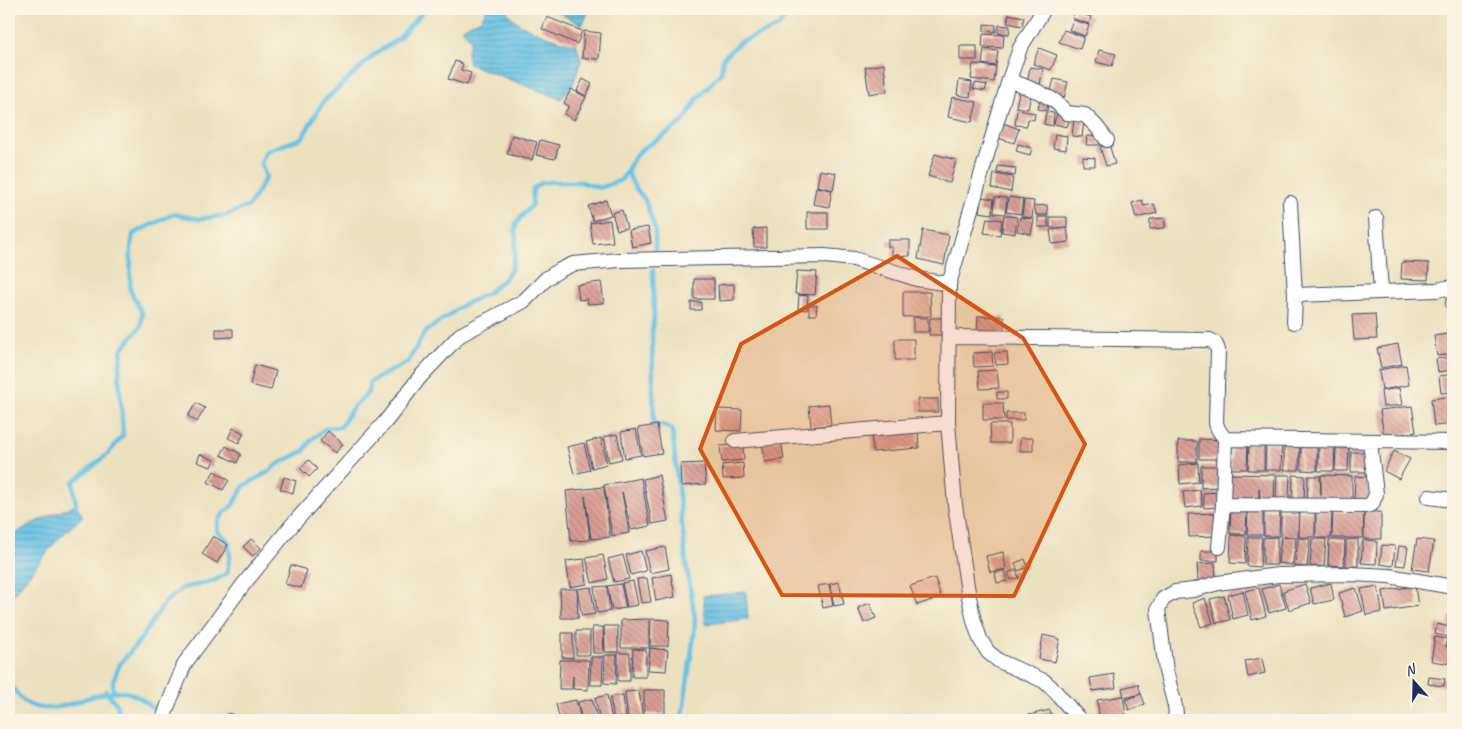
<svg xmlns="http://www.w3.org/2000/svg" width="1462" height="729" font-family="Caveat,sans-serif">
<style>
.water{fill:url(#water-rules);stroke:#4178a2}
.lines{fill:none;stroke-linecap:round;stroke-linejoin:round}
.stream{stroke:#67c2e5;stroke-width:4.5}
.building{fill:url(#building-back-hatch)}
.minor-casing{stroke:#3a4a6d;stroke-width:16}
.minor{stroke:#fff;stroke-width:14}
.marked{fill:#d45514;fill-opacity:0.2;stroke:#d45514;stroke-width:4;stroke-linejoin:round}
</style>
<defs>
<pattern id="water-rules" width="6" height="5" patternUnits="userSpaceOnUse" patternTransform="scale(1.25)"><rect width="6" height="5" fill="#67c2e5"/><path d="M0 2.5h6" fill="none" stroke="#549ebd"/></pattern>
<pattern id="building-back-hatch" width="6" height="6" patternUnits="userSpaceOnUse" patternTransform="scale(1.25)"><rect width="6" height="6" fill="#da9e95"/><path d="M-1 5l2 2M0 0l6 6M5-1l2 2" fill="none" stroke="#b0817d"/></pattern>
</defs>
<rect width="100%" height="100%" fill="#fcf5e5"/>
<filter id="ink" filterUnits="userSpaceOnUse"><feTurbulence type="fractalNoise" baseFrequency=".02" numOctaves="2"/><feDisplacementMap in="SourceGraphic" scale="10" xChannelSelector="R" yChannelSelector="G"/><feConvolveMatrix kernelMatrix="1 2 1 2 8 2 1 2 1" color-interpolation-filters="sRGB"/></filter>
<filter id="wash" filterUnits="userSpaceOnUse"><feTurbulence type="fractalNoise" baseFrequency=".0096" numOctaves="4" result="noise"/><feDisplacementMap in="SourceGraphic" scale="20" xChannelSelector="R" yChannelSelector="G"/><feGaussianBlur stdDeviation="1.12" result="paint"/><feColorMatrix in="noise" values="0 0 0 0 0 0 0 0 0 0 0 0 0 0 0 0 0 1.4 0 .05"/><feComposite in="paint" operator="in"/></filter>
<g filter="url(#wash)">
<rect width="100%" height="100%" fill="#ece1bf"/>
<path class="water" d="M487,9H506C513,28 558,40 577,45L581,61L573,84L561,99L469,64L467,52L471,40L462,28L481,19Z
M552,9H590L582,25Z
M76,505L83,516L57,540L9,600V541C19,526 59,512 76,505Z
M746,592L748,619L706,624L703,596Z"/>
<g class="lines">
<path class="stream" d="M627,171L634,186L645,200L655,229V257
M653,270L654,317L652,332L654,425L659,424L672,429L686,563L695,618L694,634L682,720
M76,505L73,482L108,454L123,435L119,374L122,349L141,326L142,313L130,290L131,246L133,234L173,214L199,219L227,215L249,206L266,177L261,163L266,151L302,138L323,102L375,54L399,38L425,9
M9,683C15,690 20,701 30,705C59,718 93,688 125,692C139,694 149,706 161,714
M106,691L117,705L120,720
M113,691V681L120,664L140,640L165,602L183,588L214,581L227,573L230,556L228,541L217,531L218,522L224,513L233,505L244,486L268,472L278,464L304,451L311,440L326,428L340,427C345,422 347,416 351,410C358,399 371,397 370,382L408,362L425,332L463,305L488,293L504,279L511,270L514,259L516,238L515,231L516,223L532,205L533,189L541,183L550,182H581L600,188L621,180L627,171L633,159L642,149L669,132L684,121L697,99L721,73L723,58L740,42L778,27L784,19L786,9"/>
</g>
<g id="blocks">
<path class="building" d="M986,9H997V13L985,11Z
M1076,9H1090L1088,14Z
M1075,11L1091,17L1089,24L1072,18Z
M1009,14L1024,17L1022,26L1007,23Z
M547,17L582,31L577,44L542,29Z
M1073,20L1089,25L1085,36L1069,30Z
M984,24L996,25V32L984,31Z
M999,25L1010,26L1009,34L998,33Z
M1064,30L1084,37L1080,49L1059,42Z
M584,31L601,33L599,59L582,58Z
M983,34L1004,35L1003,48L982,47Z
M960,46H977V60H960Z
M1039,48L1057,55L1051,70L1033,64Z
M984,49L998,51L996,66L982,64Z
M1099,50L1116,54L1112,66L1096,62Z
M455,61L463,64L461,70L471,73L467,85L448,79Z
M884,64L887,91L869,94L865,67Z
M973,64L996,67L994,82L971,79Z
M1030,67L1043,69L1040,84L1027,82Z
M583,79L592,84L586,96L577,91Z
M1054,79L1068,82L1064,98L1050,95Z
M959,80L972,82L970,97L957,95Z
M975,83L987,85L985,91L973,89Z
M571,89L586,97L574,120L564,114L569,106L564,103Z
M1019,92L1031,95L1028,109L1016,107Z
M952,97L977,102L972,122L948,117Z
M1040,100L1048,101L1047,111L1038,109Z
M1017,110L1035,113L1034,120L1028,119L1027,126L1015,125Z
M1058,110L1071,114L1067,127L1054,124Z
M1046,112L1054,113L1053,126L1044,124Z
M1074,119L1084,120L1082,137L1072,136Z
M1003,123L1019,129L1014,143L998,138Z
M1055,134L1067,136L1066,150L1053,148Z
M512,135L537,142L532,160L507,154Z
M1087,136H1103V145H1086Z
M540,140L559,145L555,159L536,155Z
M1018,144L1032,148L1030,155L1016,151Z
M1109,144L1115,164L1106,166L1100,147Z
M935,154L956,160L950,183L928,176Z
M1083,157L1095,158V166H1083Z
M998,166L1016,168L1015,176L997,173Z
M820,170L836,173L833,190L817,186Z
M994,174L1013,177L1011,192L992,188Z
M816,187L832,190L829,207L813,204Z
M981,197L994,199L992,214L979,212Z
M995,197L1007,198L1005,214L994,213Z
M1009,197L1023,199L1021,214L1006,212Z
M606,200L611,215L593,221L588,206Z
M1024,200L1034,201L1032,218L1022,217Z
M1142,200L1144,206L1154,204L1157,213L1136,218L1132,203Z
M1047,205L1048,215H1036L1035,206Z
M622,210L627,228L617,230L612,213Z
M807,212H828V229H807Z
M1004,215L1017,217L1015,234L1002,232Z
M1020,217L1034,219L1031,234L1017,231Z
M1038,217H1048V227H1038Z
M1050,217H1067V227L1050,228Z
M987,218L1002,220L1000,235L984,233Z
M1165,218V228L1150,229V219Z
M610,220L613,242L593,244L590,223Z
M648,227L651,243L632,247L629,230Z
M766,228V247H754L753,229Z
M1067,228L1069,242L1052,244L1050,230Z
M923,230L949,235L944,265L918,259Z
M888,240H910V256L892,257V247H888Z
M1402,262L1429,263L1428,280L1401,279Z
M797,271L817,272L815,295L795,294Z
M694,279H714V299H694Z
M601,282L604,303L588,304L587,299L579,300L577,285Z
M734,284V300L719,301L718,285Z
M903,292H930L931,316L903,317Z
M799,295L808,296L807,310L798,309Z
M691,302H701V310H691Z
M809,305H817L816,315H809Z
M1375,314L1377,339L1354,340L1352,315Z
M978,316L1004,317V335L977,333Z
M913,318H928V332H913Z
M930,318H944V335H929Z
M216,329H233V337L216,338Z
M1453,333V354L1437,356L1434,336Z
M895,339H914V360H895Z
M1398,344L1402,364L1381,368L1377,348Z
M992,352L993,366L974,367L973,353Z
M1007,352L1008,364L996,365L994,353Z
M1453,357V370L1438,372L1436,359Z
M255,365L276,371L271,390L250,385Z
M1406,365L1409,385L1382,390L1379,370Z
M997,370L999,388L980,389L978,371Z
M1453,374V392L1441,393L1439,376Z
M1399,388L1402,405L1383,407L1381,391Z
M997,392H1007V399H997Z
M1453,396V424L1434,426L1431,399Z
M917,399H938V412H918Z
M196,403L205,408L197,422L188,416Z
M983,403H1003L1004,420H983Z
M829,404L831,425L811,427L809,406Z
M1412,406L1416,432L1384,437L1380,410Z
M717,409L742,410L741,431L716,430Z
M1006,413H1024V420H1006Z
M990,424H1010V443H991Z
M657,425L662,453L643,456L638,428Z
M233,428L244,433L239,443L228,438Z
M636,429L641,455L625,458L621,432Z
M918,430L919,448L873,452L871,433Z
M328,431L343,444L335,453L320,441Z
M617,434L622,459L609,462L604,437Z
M601,438L607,464L592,468L586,442Z
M1020,438H1033V451H1020Z
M1199,439L1223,440V459H1199Z
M781,440L784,459L765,462L762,442Z
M1178,441H1197V462H1178Z
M584,443L590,470L574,474L567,447Z
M1232,443H1248L1247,469H1231Z
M1249,443H1264V470H1248Z
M1266,443L1282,444L1281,470H1265Z
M743,444L744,460L722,462L720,446Z
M1284,444H1300L1299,470H1284Z
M1301,444H1317V471L1301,470Z
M1319,444H1335L1334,471H1318Z
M226,446L241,454L237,463L221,455Z
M1336,448H1349L1348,471H1335Z
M1394,451L1410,459L1399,479L1384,471Z
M1351,452H1367V472H1351Z
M200,454L214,460L211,467L197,462Z
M309,460L317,469L309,477L300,468Z
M704,463L706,484L681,486L680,464Z
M743,463L744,478L723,479L722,465Z
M1198,463L1199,482L1180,484L1179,465Z
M1201,466H1218L1219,487L1201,488Z
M214,471L229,480L223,490L208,482Z
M1230,474L1275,475L1274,500H1260L1259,488V499H1229Z
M659,475L668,521L652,524L643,479Z
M1277,475H1290L1289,500L1276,499Z
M1293,475L1305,476L1304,500H1292Z
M1321,475L1352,476V502L1307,500L1308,476H1320L1321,495Z
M1355,476L1369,477V502H1354Z
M284,477L296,481L293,493L280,489Z
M641,478L650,526L631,530L622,492L629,533L612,536L604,485Z
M604,487L610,537L591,539L585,496L590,540L571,541L566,491Z
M1200,490L1202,506L1185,508L1183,492Z
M1220,492L1221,507L1204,508L1203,493Z
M1231,507L1247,508L1246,534H1230Z
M1248,508L1263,509V535H1247Z
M1264,510H1280L1279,536H1264Z
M1281,510L1299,511L1298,537H1284L1296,538L1293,565L1278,563L1281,537Z
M1300,511H1315V537H1299Z
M1316,511H1332L1331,538H1316Z
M1333,512H1364L1363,538H1332Z
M1364,512H1381V539H1364Z
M1217,513L1218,536L1189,537L1188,514Z
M1231,535L1246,536L1245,564L1230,563Z
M213,536L228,545L217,563L202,554Z
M1248,537H1262L1260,567L1247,566Z
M1277,537V565H1263V538Z
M1298,538L1310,539L1307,567L1295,566Z
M251,539L261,548L253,556L243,547Z
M1312,539H1326L1324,567L1310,566Z
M1358,539V566H1346V540Z
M1417,539L1434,541L1429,571L1412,569Z
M1329,540H1345L1344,566L1328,565Z
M1363,540L1377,541L1376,564L1361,563Z
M1382,545L1395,546L1393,566L1380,564Z
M1399,546L1408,547L1405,566L1396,565Z
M665,547L669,569L650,573L645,551Z
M641,551L646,571L631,575L626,555Z
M1201,551H1218V561H1201Z
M1003,552L1006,569L990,572L986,556Z
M603,555L608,579L592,583L586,558Z
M623,555L629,579L614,582L608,559Z
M584,559L587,584L570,587L566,561Z
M1025,559L1028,567L1018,571L1015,563Z
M1215,563L1216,580L1198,581L1197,564Z
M291,565L307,570L301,588L285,584Z
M1005,570L1008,581L997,583L995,573Z
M1016,570L1019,578L1011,580L1008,573Z
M671,574L675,597L656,601L652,578Z
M647,578L651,602L641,603L637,579Z
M935,578L941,597L917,605L910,586Z
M633,581L638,605L627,607L622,583Z
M839,582L844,604L834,606L830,584Z
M1331,583L1334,600L1314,604L1310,588Z
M621,584L626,608L612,610L607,586Z
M829,584L833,606L823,608L818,586Z
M1279,584L1286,608L1269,613L1262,589Z
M1305,584L1311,603L1289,610L1283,591Z
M607,586L610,611L597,613L594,587Z
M1378,586L1382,612L1366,615L1361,589Z
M1415,586L1418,606L1386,611L1383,591Z
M591,587L595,614L582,616L577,589Z
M1259,588L1266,616L1252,620L1245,591Z
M1356,588L1363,611L1345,617L1339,593Z
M560,589H577L578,618H561Z
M1243,591L1248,615L1233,619L1228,595Z
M1224,596L1230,620L1216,623L1210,599Z
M1205,598L1213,623L1201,627L1192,603Z
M870,603L876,618L864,623L858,608Z
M1450,616L1453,617V626L1448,625Z
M649,619V648H621V620Z
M651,619L669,620L668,646H650Z
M1437,624L1450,627L1448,637L1435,634Z
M604,626H618V652H605Z
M592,627H603L604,653H593Z
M576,631H590V655H576Z
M562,633H573V658L562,657Z
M1043,635L1060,639L1055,662L1039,659Z
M1435,637L1447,639L1445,646L1453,648V664L1431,661Z
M650,648L668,650L666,671L648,670Z
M633,649L646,650V677H632Z
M618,653H630V681H618Z
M605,655H617L616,684L604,683Z
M591,657H603L602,685H590Z
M1262,658L1265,673L1248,677L1245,661Z
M560,660H589L588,690L573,689V676L572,689H559Z
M1114,674L1116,688L1092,691L1090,678Z
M1429,677L1445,679L1444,686L1428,684Z
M1138,684L1141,694L1124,698L1122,688Z
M644,690H665V714H644Z
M639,691L643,718L628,719L625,692Z
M1141,694L1145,704L1129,710L1125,700Z
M607,695L612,719L600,720L595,698Z
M623,695L626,717L614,719L610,697Z
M1123,696L1126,716L1100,720L1097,700Z
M592,699L598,720H582L578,702Z
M576,700L581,720H560L556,704Z
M1050,710L1053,720H1021L1020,717Z
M229,713L245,720H225Z"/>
</g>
</g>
<g filter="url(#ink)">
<use href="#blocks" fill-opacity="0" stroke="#3a4a6d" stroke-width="1"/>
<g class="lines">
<g class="minor-casing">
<path id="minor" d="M1044,9L1020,48L1009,80L949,284L948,423L955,505L968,592L974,621L980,639L988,652L999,661L1044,681L1054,690L1080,720
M1009,80L1039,92L1055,101L1067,113L1085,115L1096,126L1107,140
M1290,203L1295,295L1294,322
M1376,218L1381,291
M1295,295L1436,290L1447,288L1453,292
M1453,303V304
M949,337L1210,340L1215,343L1218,350L1216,423L1218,429L1225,439
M735,441L948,423
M1429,497L1453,500
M1223,505L1366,506L1372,504L1376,494L1370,442
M1219,547L1223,505L1225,439L1453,442
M163,720L168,705L185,663L243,585L292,525L386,421L420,377L460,335L524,301L547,278L560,270L573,264L619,260L825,256L854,259L917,279L949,284
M1174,720L1176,714L1175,706L1166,671L1158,609L1163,599L1175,592L1193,590L1218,583L1278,575L1351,574L1389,576L1453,587"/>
</g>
<use href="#minor" class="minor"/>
</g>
</g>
<path class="marked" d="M897,256L1023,338L1085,444L1014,596L782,595L700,449L741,344Z"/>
<rect width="1462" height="729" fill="none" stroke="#fcf5e5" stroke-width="30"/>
<g transform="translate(1414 682) rotate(340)" stroke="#fcf5e5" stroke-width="4" paint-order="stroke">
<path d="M0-4L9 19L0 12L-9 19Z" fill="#1b2f5e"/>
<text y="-8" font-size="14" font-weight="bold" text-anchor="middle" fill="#1b2f5e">N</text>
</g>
</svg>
